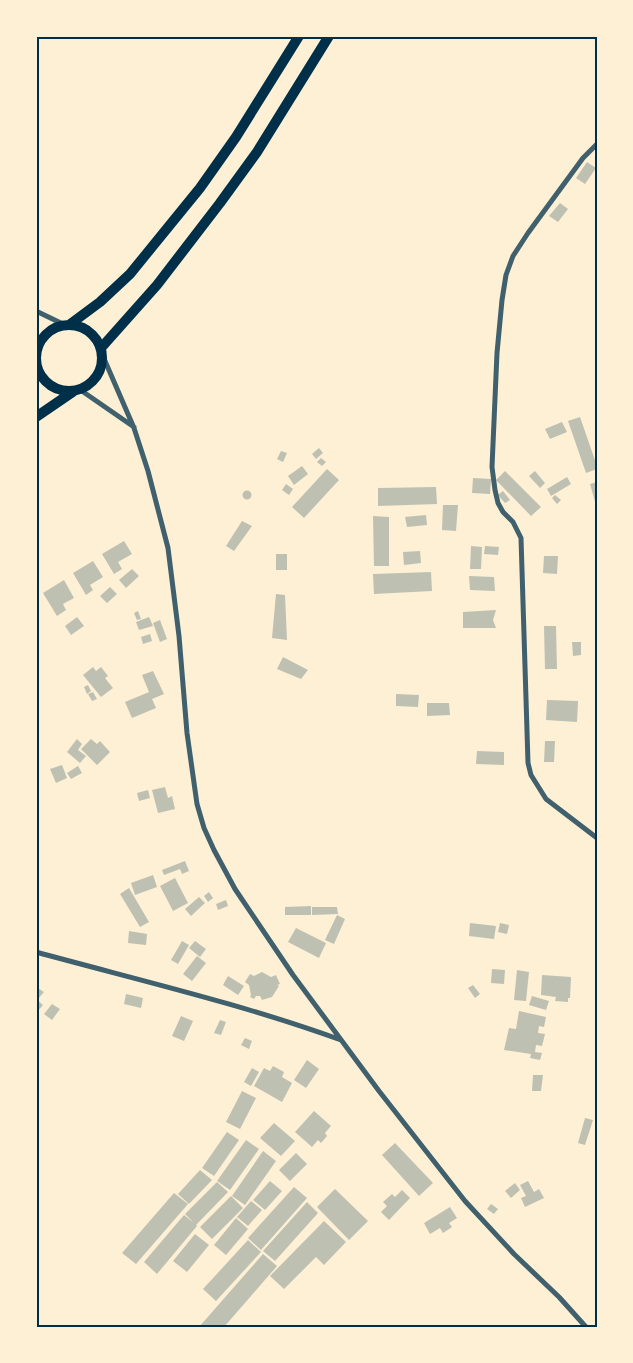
<svg xmlns="http://www.w3.org/2000/svg" width="633" height="1363" font-family="Quicksand,sans-serif">
<style>
.building{fill:#bec0b2}
.lines{fill:none;stroke-linecap:round;stroke-linejoin:round}
.minor{stroke:#3f606c;stroke-width:5}
.trunk{stroke:#003049;stroke-width:10}
.neatline{fill:none;stroke:#003049;stroke-width:2}
</style>
<rect width="100%" height="100%" fill="#fdf0d5"/>
<path class="building" d="M587,162L596,168L585,184L576,178Z
M560,203L568,209L558,222L549,216Z
M580,417L597,466V469L586,473L568,421Z
M562,422L567,432L550,439L545,429Z
M319,448L323,453L316,459L312,454Z
M281,451L287,453L283,462L277,459Z
M321,458L326,462L322,466L317,462Z
M302,466L308,474L294,485L288,476Z
M327,469L339,480L304,518L292,507Z
M505,471L541,507L531,516L496,480Z
M535,471L545,483L540,488L529,476Z
M567,477L571,484L551,496L547,489Z
M473,478L491,479L490,494L472,493Z
M597,482V505H596L590,484Z
M286,484L293,489L289,495L282,490Z
M436,487L437,504L378,506V488Z
M242.5 495a4.5 4.5 0 1 1 9 0a4.5 4.5 0 1 1-9 0Z
M503,491L510,500L505,503L498,495Z
M555,495L561,500L557,504L552,498Z
M443,505H458L456,531L442,530Z
M426,515L427,525L407,527L405,517Z
M373,516L389,517V566H374Z
M242,521L252,526L234,551L226,546Z
M124,541L132,554L118,562L122,569L114,574L102,554Z
M471,546L482,547L481,569H470Z
M485,546L499,547L498,555L484,554Z
M420,551L421,563L404,565L403,552Z
M276,554H287V570H276Z
M544,556H558L557,574L543,573Z
M93,561L103,577L90,585L93,590L86,595L73,573Z
M132,569L139,576L126,588L119,580Z
M431,572L432,591L374,594L373,574Z
M469,576L494,577L495,591L470,590Z
M64,580L74,598L63,604L66,610L57,616L43,593Z
M110,587L117,594L107,603L100,596Z
M276,594L285,595L287,640L272,638Z
M496,610L493,620L496,628H463V612Z
M138,611L141,619L137,620L134,613Z
M77,617L84,626L71,635L65,626Z
M149,617L153,626L139,630L136,622Z
M160,620L167,639L160,642L153,623Z
M544,626H556L557,669H545Z
M150,634L152,641L143,644L141,637Z
M572,642H581V655L573,656Z
M283,657L308,670L301,679L277,669Z
M93,667L96,671L101,667L108,676L105,678L113,688L101,697L83,675Z
M153,671L164,694L152,699L156,708L132,718L125,702L149,692L142,675Z
M88,685L91,691L87,694L84,687Z
M93,692L97,699L92,701L88,694Z
M396,694L419,695L418,707L396,706Z
M547,700L578,701L577,722L546,720Z
M427,703H449L450,715L427,716Z
M77,739L82,744L78,750L86,756L80,763L67,752Z
M91,739L97,744L100,741L110,752L97,765L81,749Z
M545,741H555L554,762H544Z
M477,751L504,752V765L476,764Z
M62,765L67,778L56,783L50,769Z
M78,766L82,773L71,779L67,773Z
M165,787L168,798L172,796L175,809L158,813L152,790Z
M148,790L150,798L139,801L137,793Z
M185,861L189,871L182,874L180,869L164,875L162,870Z
M153,875L157,887L135,895L131,883Z
M175,878L188,903L173,911L160,886Z
M129,888L149,922L140,927L120,894Z
M209,892L213,898L208,902L204,896Z
M199,897L205,903L191,916L185,909Z
M226,900L228,906L218,910L216,904Z
M311,906V915H285V907Z
M312,907H337L338,914L312,915Z
M337,915L345,919L334,944L325,940Z
M470,923L496,926L494,939L469,936Z
M500,923L509,925L507,934L498,932Z
M296,928L326,943L319,958L288,942Z
M129,931L147,934L146,945L128,943Z
M182,941L189,945L178,964L171,960Z
M195,941L206,949L200,957L189,948Z
M197,956L206,963L192,981L183,974Z
M492,969L505,970L504,984L491,983Z
M517,970L529,972L526,1001L514,1000Z
M262,972L271,977L276,975L280,984L277,985L279,986L272,997L262,1000L260,996H256L254,999L250,997L251,995L249,985L245,982L250,974L254,976Z
M542,975L571,977L570,998H568V1002L555,1001L556,997L541,995Z
M228,976L244,986L238,995L223,985Z
M473,985L480,994L475,998L468,988Z
M36,987L44,992L37,1000L43,1005L36,1013Z
M126,994L143,998L141,1008L124,1004Z
M532,996L549,1001L546,1010L529,1005Z
M52,1004L60,1009L52,1020L44,1014Z
M519,1011L546,1017L544,1027L539,1026L538,1033L545,1034L542,1046L536,1045L535,1052L542,1053L540,1060L530,1058L531,1054L504,1050L509,1028L516,1029Z
M181,1016L193,1021L184,1041L172,1036Z
M220,1020L226,1022L221,1035L214,1033Z
M245,1038L252,1041L249,1049L241,1045Z
M307,1060L319,1069L306,1088L294,1080Z
M273,1066L284,1072L282,1077L292,1083L282,1102L254,1086L264,1068L270,1071Z
M252,1068L259,1072L251,1086L244,1082Z
M533,1075H543L541,1091H532Z
M242,1091L256,1098L240,1129L226,1122Z
M314,1111L331,1126L325,1133L327,1136L321,1143L318,1140L312,1147L295,1132Z
M585,1118L593,1120L585,1145L578,1143Z
M274,1123L295,1141L281,1156L260,1138Z
M227,1132L239,1140L214,1176L202,1168Z
M246,1140L259,1149L230,1190L217,1181Z
M395,1143L433,1183L419,1196L382,1155Z
M263,1151L276,1161L245,1205L232,1196Z
M296,1153L307,1164L290,1181L279,1170Z
M200,1170L212,1180L189,1204L178,1194Z
M270,1181L282,1191L265,1210L253,1200Z
M528,1181L534,1192L539,1189L544,1198L525,1207L521,1198L526,1196L520,1185Z
M217,1182L228,1192L196,1225L197,1226L157,1274L144,1262L184,1215L194,1223L185,1214Z
M515,1183L520,1190L511,1198L505,1191Z
M294,1187L307,1198L261,1250L248,1238Z
M335,1189L368,1221L349,1240L317,1207Z
M402,1190L410,1198L389,1220L381,1212L387,1206L383,1202L392,1194L395,1197Z
M174,1193L188,1204L136,1264L122,1253Z
M231,1196L243,1208L212,1239L200,1227Z
M251,1201L262,1210L248,1226L237,1217Z
M307,1202L318,1213L275,1261L263,1251Z
M491,1204L498,1209L494,1214L487,1209Z
M450,1207L457,1218L449,1223L452,1227L443,1233L440,1228L430,1234L424,1223Z
M236,1218L248,1229L226,1255L214,1245Z
M324,1221L346,1242L324,1265L316,1257L284,1289L270,1276Z
M195,1234L209,1245L187,1272L173,1261Z
M248,1240L261,1252L216,1301L203,1289Z
M263,1254L277,1266L224,1327H199Z"/>
<g class="lines">
<path class="minor" d="M597,144L583,158L528,233L513,256L506,275L502,300L497,353L492,467L495,490L498,503L503,512L513,522L521,538L528,763L531,775L546,799L597,838
M36,311L65,325
M36,352H37
M102,354L134,428L148,471L168,548L179,636L187,733L197,804L204,828L214,850L235,889L293,975L379,1091L465,1201L514,1254L559,1297L586,1327
M79,389L134,427
M36,952C138,980 242,1004 341,1040"/>
<path class="trunk" d="M69,325L100,302L130,274L200,188L236,137L299,36
M36 358a33 33 0 1 1 66 0a33 33 0 1 1-66 0Z
M101,348L157,285L220,203L257,152L329,36
M36,417L74,391"/>
</g>
<rect width="633" height="1363" fill="none" stroke="#fdf0d5" stroke-width="75"/>
<rect x="38" y="38" width="558" height="1288" class="neatline"/>
</svg>
